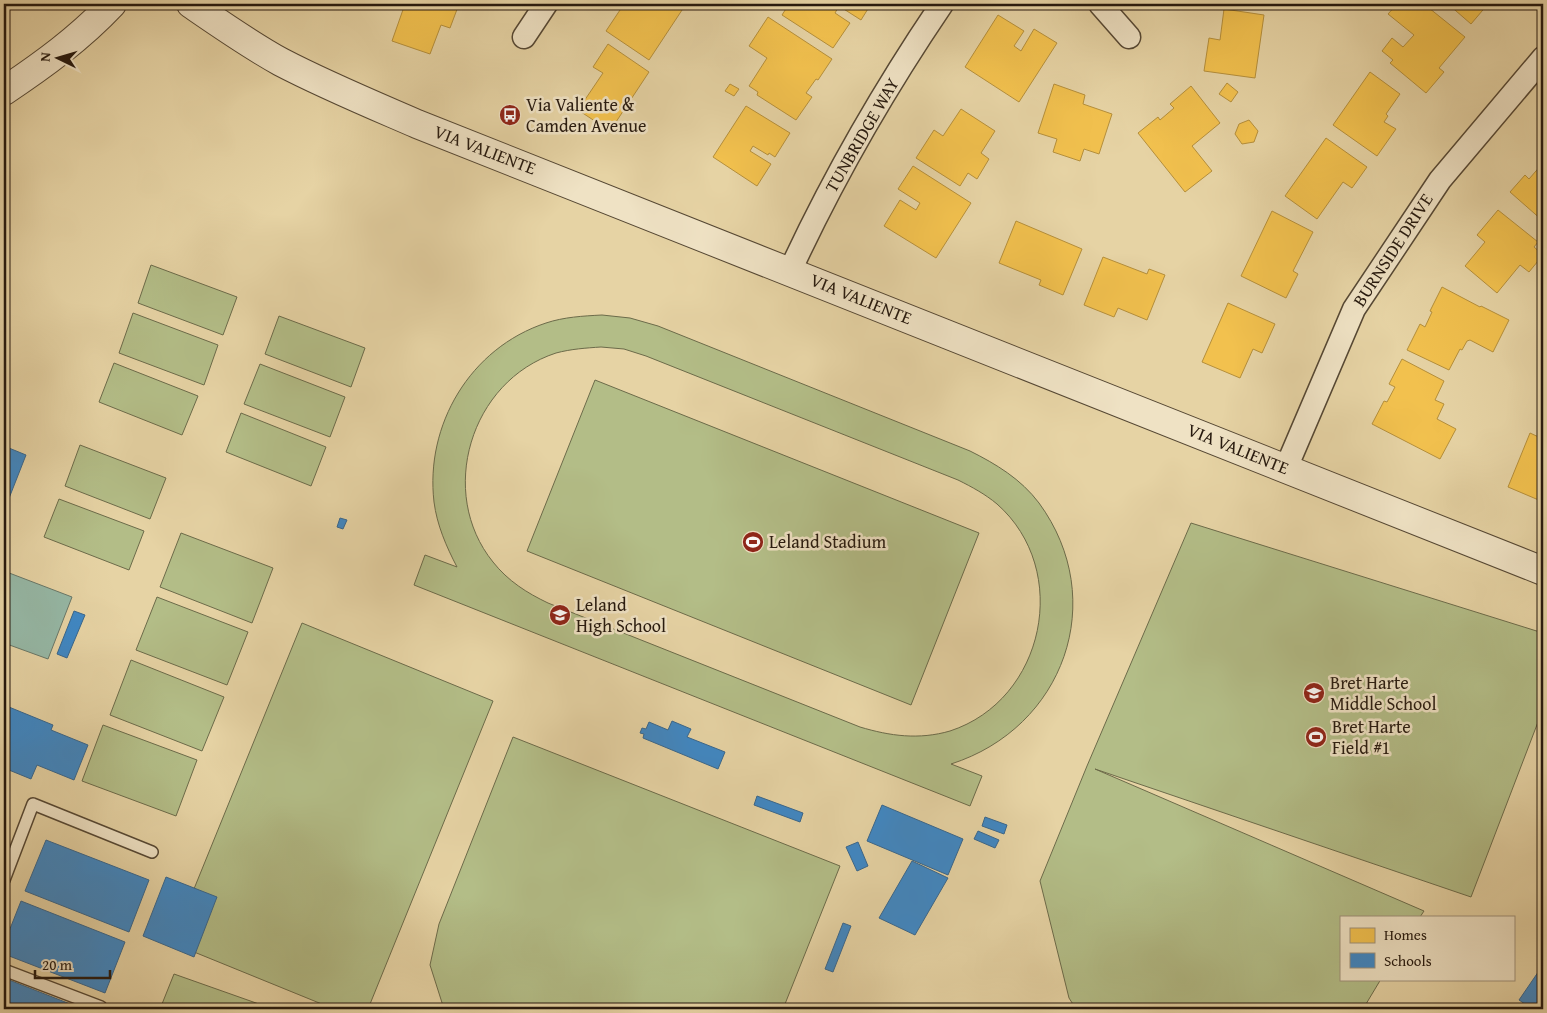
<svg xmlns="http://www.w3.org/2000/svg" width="1547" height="1013" font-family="'Gentium Book Plus',serif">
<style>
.green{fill:#b3bd87;stroke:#6c6b4a;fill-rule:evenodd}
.water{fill:#96b8a6;stroke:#697869}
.homes{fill:#f2c14e;stroke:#b58f3b}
.schools{fill:#3f88c5;stroke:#38678e}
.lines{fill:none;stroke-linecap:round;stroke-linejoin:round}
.service-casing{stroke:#564834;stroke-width:14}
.minor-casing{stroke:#564834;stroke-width:25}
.tertiary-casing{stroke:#564834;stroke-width:30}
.service{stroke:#efe2c4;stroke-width:11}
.minor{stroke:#efe2c4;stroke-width:22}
.tertiary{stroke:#efe2c4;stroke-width:28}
.labels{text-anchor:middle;stroke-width:5;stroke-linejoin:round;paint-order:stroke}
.poi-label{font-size:18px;fill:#26190e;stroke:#efe2c4;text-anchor:start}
.street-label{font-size:18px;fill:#26190e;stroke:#efe2c4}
</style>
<rect width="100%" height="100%" fill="#e6d3a4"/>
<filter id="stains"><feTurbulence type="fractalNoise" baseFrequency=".004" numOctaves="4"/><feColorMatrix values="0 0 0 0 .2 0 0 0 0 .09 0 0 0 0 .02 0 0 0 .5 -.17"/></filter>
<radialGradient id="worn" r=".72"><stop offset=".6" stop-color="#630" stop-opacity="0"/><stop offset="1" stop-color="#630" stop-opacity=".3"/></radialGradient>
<path class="green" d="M151,265L237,297L223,335L138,303Z
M133,313L218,345L204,385L119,353Z
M602,315L630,318L658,326L970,451C996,464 1021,479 1039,503C1110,600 1064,728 951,764L982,776L970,806L414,585L425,555L457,567C446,546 437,525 434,502C425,425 470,348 546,323C564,317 583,316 602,315ZM601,347L624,349L646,356L958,480C972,487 985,494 997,504C1072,570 1045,700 950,731C919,740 890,736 860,727L548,603C527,593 508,581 493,562C437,493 470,381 556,353C571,349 586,348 601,347Z
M279,316L365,348L351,387L265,354Z
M114,363L198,396L182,435L99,402Z
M260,364L345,397L330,437L244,404Z
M595,380L979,533L911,705L527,551Z
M241,413L326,447L311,486L226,452Z
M80,445L166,478L150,519L65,486Z
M59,499L144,531L129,570L44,537Z
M1191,523L1543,633V709L1471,897L1095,769L1424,911L1420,917H1341V979H1381L1363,1009H1076L1069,998L1040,881L1087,766Z
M181,533L273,568L252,623L160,587Z
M157,597L248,632L227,685L136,650Z
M302,623L493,701L368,1009H334L172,943Z
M131,660L224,697L202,751L110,715Z
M103,725L197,760L176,816L82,781Z
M513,737L840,866L783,1009H444L430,965L439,924Z
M174,974L273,1009H160Z"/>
<path class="water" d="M4,571L72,597L48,659L4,643Z"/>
<path class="homes" d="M405,4H459L450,28L441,25L430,54L392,41Z
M624,4L633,9L636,4H686L649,60L606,31Z
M789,4H871L861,20L839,6L835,13L850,23L833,48L782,15Z
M1397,4H1424L1465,37L1439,68L1444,72L1426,93L1390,63L1393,60L1382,51L1392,38L1403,47L1414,35L1388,14Z
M1448,4H1488L1471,24Z
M1224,9L1264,15L1255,78L1204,71L1209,38L1220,40Z
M998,15L1024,31L1014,46L1021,51L1034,29L1057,43L1019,102L965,67Z
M768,17L832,59L818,80L816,79L806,93L812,97L796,120L757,95L758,92L749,86L767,58L749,46Z
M608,44L649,72L610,131L578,110L603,73L593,67Z
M1370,72L1400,94L1386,114L1388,116L1384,122L1396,129L1377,156L1333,125Z
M1227,83L1238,92L1231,102L1219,94Z
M730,84L739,89L734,96L725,91Z
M1054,84L1085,95L1083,104L1112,114L1099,154L1084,149L1080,161L1053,152L1057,139L1038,133Z
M1191,86L1220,123L1192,146L1212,171L1185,192L1138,133L1158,117L1160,120L1174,108L1170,104Z
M746,106L790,133L775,157L769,153L768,155L753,146L750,151L771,164L757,186L713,157Z
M961,109L995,131L981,153L989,159L977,179L968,173L960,186L916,158L934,130L943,136Z
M1249,120L1258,131L1254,142L1242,144L1235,134L1239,124Z
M1326,138L1367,167L1352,188L1343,182L1317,219L1285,196Z
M1543,163V221L1510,192L1525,175L1529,179Z
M913,166L971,203L936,258L884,226L900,200L916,210L920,203L898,189Z
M1498,210L1538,242L1534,247L1543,255L1529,272L1520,265L1497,293L1465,266L1485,242L1477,235Z
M1272,211L1313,232L1293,271L1298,274L1286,298L1241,276Z
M1016,221L1082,249L1063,295L1039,285L1041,280L999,263Z
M1103,257L1147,274L1149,269L1165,275L1147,320L1118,308L1114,317L1084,305Z
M1442,287L1480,307L1481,306L1509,320L1493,352L1470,340L1467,341L1462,350L1460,349L1449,370L1407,350L1420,324L1425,327L1432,312L1430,311Z
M1228,303L1275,324L1262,353L1253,349L1240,378L1202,362Z
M1402,359L1444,381L1435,400L1444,404L1437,419L1456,429L1440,459L1372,424L1384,401L1387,402L1395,387L1389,384Z
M1530,433L1543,439V499L1541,501L1508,487Z"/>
<path class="schools" d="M4,446L26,455L4,511Z
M340,518L347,520L343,529L337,527Z
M74,611L85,615L67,658L57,654Z
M4,705L53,725L51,730L88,745L74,780L37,765L31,779L4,768Z
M672,721L691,729L687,737L725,752L718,769L643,738L644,734L640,733L642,728L646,729L649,722L668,730Z
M757,796L803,813L800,822L754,805Z
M882,805L963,839L948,875L867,841Z
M985,817L1007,825L1004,834L982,826Z
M978,831L999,840L995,848L974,839Z
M46,840L149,880L129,932L25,891Z
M858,842L868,866L857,871L846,847Z
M912,861L948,878L915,935L879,918Z
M166,877L217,897L194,957L143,936Z
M21,901L125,942L105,993L4,954V944Z
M843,923L851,926L833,972L825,969Z
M1543,965V1009H1530L1531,1008L1519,1000Z
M4,978L83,1009H4Z"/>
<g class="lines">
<g class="service-casing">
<path id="service" d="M4,880L33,804L152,852
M4,970L101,1007"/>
</g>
<g class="minor-casing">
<path id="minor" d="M1100,4L1129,37
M524,37L546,4
M790,271C833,178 885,88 942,4
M1286,468L1354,309L1440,180L1543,58"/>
</g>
<g class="tertiary-casing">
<path id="tertiary" d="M191,4C220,24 250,45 281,62C325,85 371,104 417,124L1543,571
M4,91C43,65 80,38 112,4"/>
</g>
<use href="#service" class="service"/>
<use href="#minor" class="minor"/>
<use href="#tertiary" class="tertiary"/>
</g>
<defs>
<g id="bus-disc" transform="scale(1.125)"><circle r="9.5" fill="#8f2418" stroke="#efe2c4"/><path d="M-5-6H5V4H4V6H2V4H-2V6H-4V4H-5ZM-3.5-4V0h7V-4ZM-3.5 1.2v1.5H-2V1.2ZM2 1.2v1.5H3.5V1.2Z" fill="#fff"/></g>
<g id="stadium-disc" transform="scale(1.125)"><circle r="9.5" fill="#8f2418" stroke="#efe2c4"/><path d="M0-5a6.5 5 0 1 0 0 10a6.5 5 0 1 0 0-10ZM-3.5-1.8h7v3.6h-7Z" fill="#fff"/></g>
<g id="school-disc" transform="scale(1.125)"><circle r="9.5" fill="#8f2418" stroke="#efe2c4"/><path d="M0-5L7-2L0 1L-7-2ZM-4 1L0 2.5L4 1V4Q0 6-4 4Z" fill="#fff"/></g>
</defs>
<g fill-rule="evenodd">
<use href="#bus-disc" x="510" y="115"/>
<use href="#stadium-disc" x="753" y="542"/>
<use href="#school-disc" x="560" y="615"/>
<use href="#school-disc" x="1314" y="693"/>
<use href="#stadium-disc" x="1316" y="737"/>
</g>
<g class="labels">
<g class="poi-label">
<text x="526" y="111">Via Valiente &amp;<tspan x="526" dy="21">Camden Avenue</tspan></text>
<text x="769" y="548">Leland Stadium</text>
<text x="576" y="611">Leland<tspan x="576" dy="21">High School</tspan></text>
<text x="1330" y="689">Bret Harte<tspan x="1330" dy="21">Middle School</tspan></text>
<text x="1332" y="733">Bret Harte<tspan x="1332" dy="21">Field #1</tspan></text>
</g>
<g class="street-label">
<text transform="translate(862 135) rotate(-60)" y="6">TUNBRIDGE WAY</text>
<text transform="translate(485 150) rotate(21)" y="6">VIA VALIENTE</text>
<text transform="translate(1393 250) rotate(-57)" y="6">BURNSIDE DRIVE</text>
<text transform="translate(861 299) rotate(22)" y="6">VIA VALIENTE</text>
<text transform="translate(1238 449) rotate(22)" y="6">VIA VALIENTE</text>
</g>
</g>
<rect width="1547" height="1013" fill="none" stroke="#e6d3a4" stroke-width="20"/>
<rect x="5" y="5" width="1537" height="1003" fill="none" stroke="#26190e" stroke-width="2.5"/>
<rect x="10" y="10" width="1527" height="993" fill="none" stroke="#26190e"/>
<rect x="1340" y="916" width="175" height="65" fill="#efe2c4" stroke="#9f927b"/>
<rect x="1350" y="928" width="25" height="15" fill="#f2c14e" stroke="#9f927b"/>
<text x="1384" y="940" font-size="15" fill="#26190e">Homes</text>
<rect x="1350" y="953" width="25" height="15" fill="#3f88c5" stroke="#9f927b"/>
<text x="1384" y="966" font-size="15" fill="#26190e">Schools</text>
<g transform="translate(58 58) rotate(275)" stroke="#efe2c4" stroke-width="4" paint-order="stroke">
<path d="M0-4L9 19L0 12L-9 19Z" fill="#26190e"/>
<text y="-8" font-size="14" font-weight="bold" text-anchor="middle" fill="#26190e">N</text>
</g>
<path d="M35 970v8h75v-8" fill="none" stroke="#26190e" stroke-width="2.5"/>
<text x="42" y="970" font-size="15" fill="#26190e" stroke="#efe2c4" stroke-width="4" paint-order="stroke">20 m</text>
<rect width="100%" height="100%" filter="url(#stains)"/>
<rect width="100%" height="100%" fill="url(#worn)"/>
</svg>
